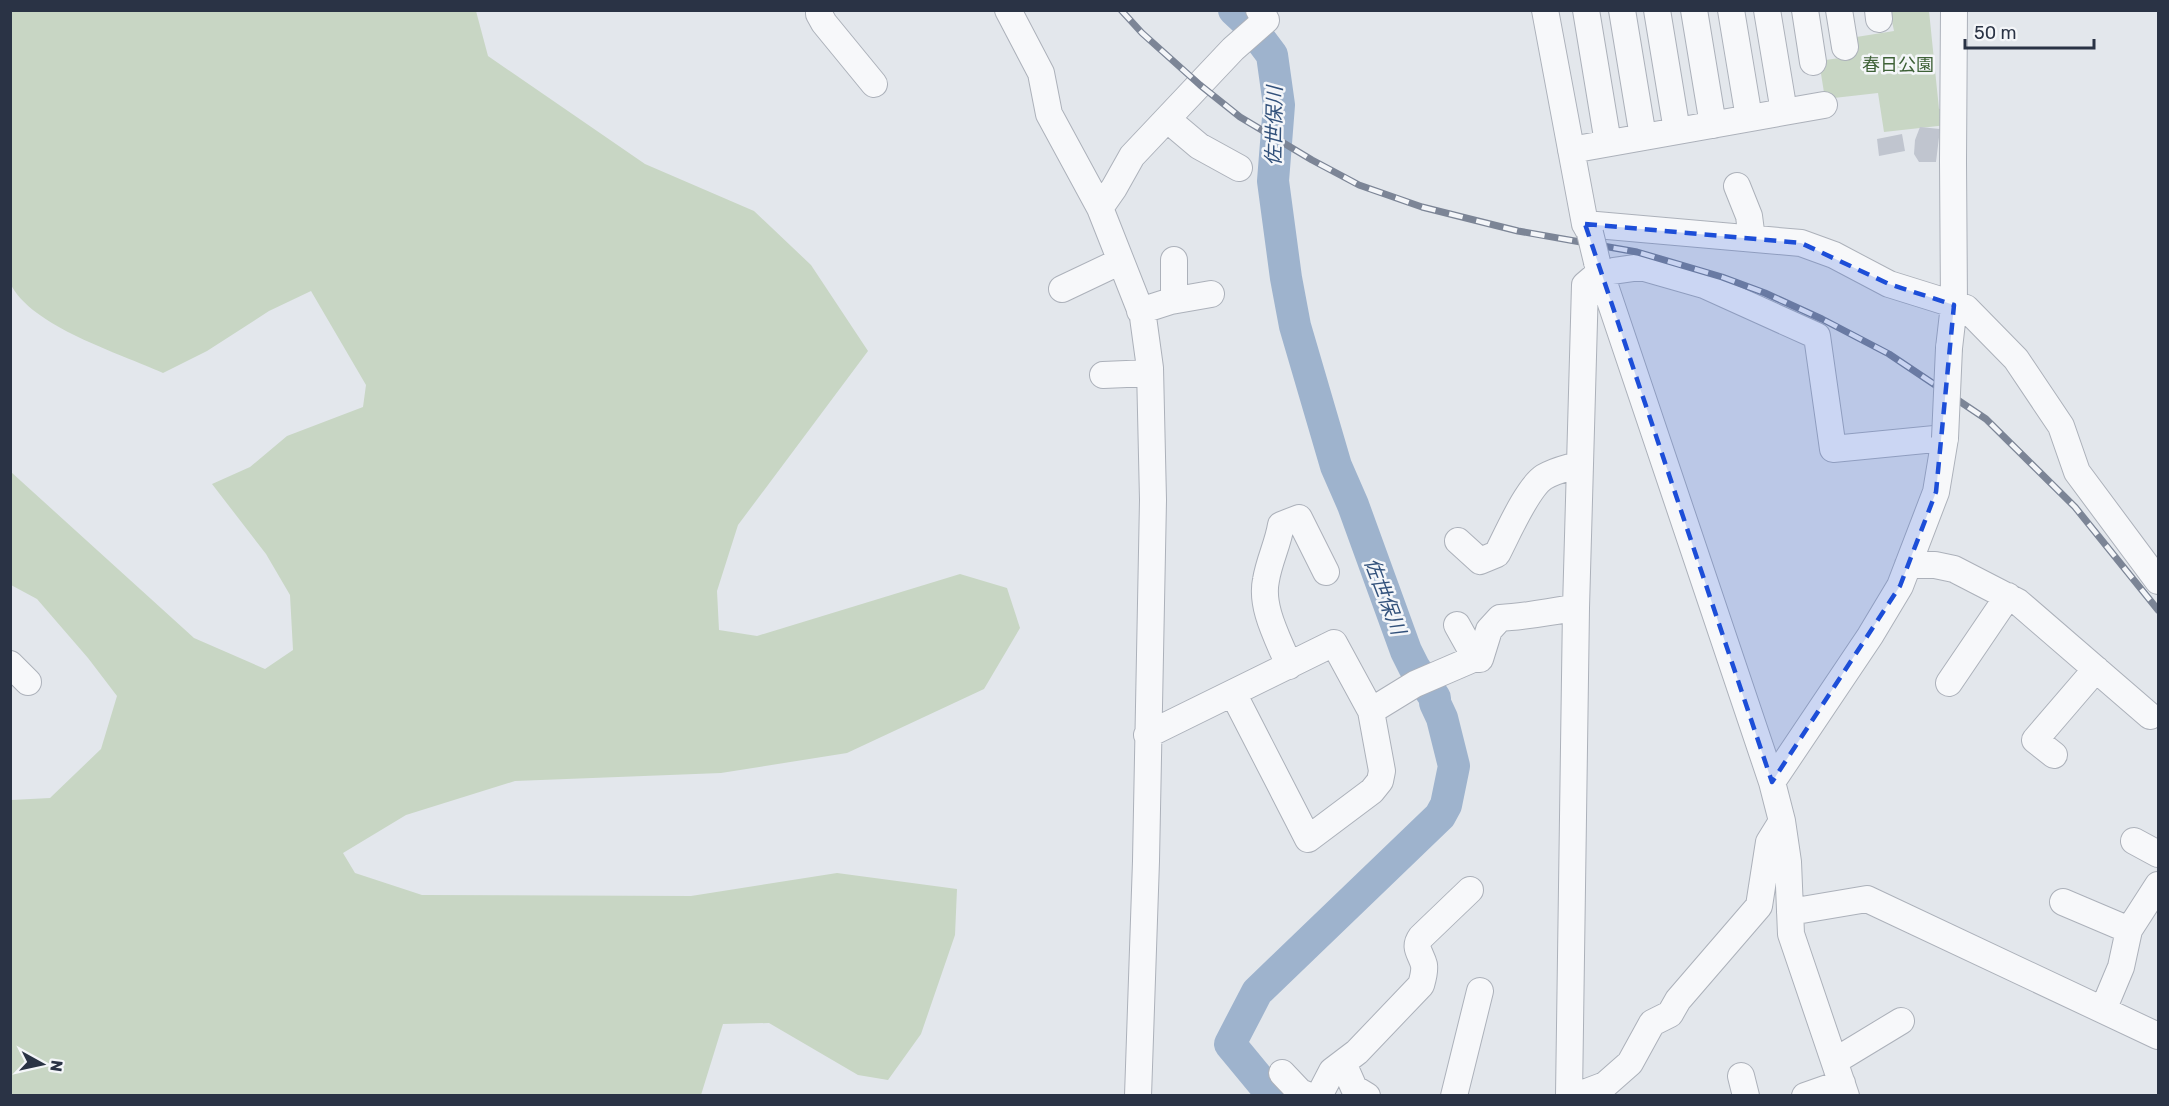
<svg xmlns="http://www.w3.org/2000/svg" width="2169" height="1106" font-family="Rubik,'Noto Sans JP',sans-serif">
<style>
.green{fill:#c8d6c4}
.lines{fill:none;stroke-linecap:round;stroke-linejoin:round}
.river{stroke:#9eb3cd;stroke-width:32}
.building{fill:#c0c5cf}
.minor-casing{stroke:#acb1ba;stroke-width:28}
.minor{stroke:#f7f8fa;stroke-width:26}
.rail-casing{stroke:#7c8596;stroke-width:7}
.rail{stroke:#f4f6f9;stroke-width:4.5;stroke-dasharray:14;stroke-linecap:butt}
.minor-bridge-casing{stroke:#acb1ba;stroke-width:28;stroke-linecap:butt}
.minor-bridge{stroke:#f7f8fa;stroke-width:26}
.marked{fill:#1d4ed8;fill-opacity:0.2;stroke:#1d4ed8;stroke-width:4.5;stroke-dasharray:12 8;stroke-linejoin:round}
.labels{text-anchor:middle;stroke-width:5;stroke-linejoin:round;paint-order:stroke}
.park-label{font-size:18px;fill:#3e6137;stroke:#f4f6f9}
.water-label{font-size:20px;font-style:italic;fill:#32517b;stroke:#f4f6f9}
</style>
<rect width="100%" height="100%" fill="#e3e7ec"/>
<path class="green" d="M11,10L476,11L488,56L645,164L754,211L811,265L868,351L738,525L717,591L719,630L757,636L960,574L1007,588L1020,628L984,689L847,753L721,773L515,781L406,815L343,853L355,873L422,895L691,896L837,873L957,889L955,935L921,1034L888,1080L858,1075L769,1023L723,1024L701,1095H11V800L50,798L101,749L117,696L88,658L37,599L11,585V472L194,638L265,669L293,650L290,595L266,554L212,484L250,467L287,436L363,407L366,385L311,291L269,311L207,351L163,373C120,353 31,327 10,283Z
M1890,11H1929L1939,109L1948,107L1947,125L1884,132L1878,93L1825,99L1819,61L1853,56L1850,38L1894,31Z"/>
<g class="lines">
<path class="river" d="M1234,10L1248,23L1272,55L1279,105L1273,181L1286,278L1295,326L1336,466L1353,505L1406,651L1414,667L1435,698V703L1442,718L1454,766L1446,805L1440,816L1257,992L1230,1044L1273,1096"/>
</g>
<path class="building" d="M1920,127L1940,129L1936,162H1919L1914,154L1915,140Z
M1902,134L1905,151L1879,156L1877,139Z"/>
<g class="lines">
<g class="minor-casing">
<path id="minor" d="M819,10V14L824,23L874,84
M1008,10L1041,73L1049,114L1100,208L1143,317L1150,368L1153,500L1146,861L1138,1096
M1545,10L1585,224L1590,233
M1586,10L1608,143
M1622,10L1643,137
M1657,10L1677,131
M1694,10L1713,125
M1731,10L1749,118
M1805,10L1813,62
M1839,10L1845,47
M1878,10L1879,19
M1784,112L1824,105
M1167,119L1199,146L1239,168
M1571,150L1784,112L1767,10
M1737,186L1749,216L1752,239
M1100,208L1114,188L1132,156L1233,49L1266,20L1259,10
M1585,224L1801,243L1834,255L1889,284L1966,308L2016,359L2061,426L2077,472L2158,581
M1174,260V300
M1597,262L1772,782L1782,821L1788,862L1791,934L1846,1096
M1062,289L1121,261
M1140,311L1171,301L1211,294
M1949,348L1954,305L1953,161L1954,10
M1103,375L1150,373
M1458,541L1480,561L1497,554C1507,535 1527,488 1544,477C1555,470 1568,468 1580,464
M1908,565H1935L1954,569L2018,602L2150,716
M1457,625L1476,659
M10,664L28,682
M1289,666C1279,640 1260,608 1266,580C1269,561 1278,544 1281,525L1299,518L1326,572
M1949,683L2008,596
M1233,693L1308,839L1372,791L1380,781L1382,771L1371,711
M1147,735L1334,643L1371,711L1415,684L1473,659H1480L1489,630L1500,618C1526,617 1551,611 1576,608
M2054,755L2035,740L2096,669
M2134,841L2158,854
M2063,902L2129,930L2121,967L2103,1010
M1790,912L1867,899L2158,1036
M2129,930L2158,885
M1835,1061L1901,1021
M1343,1063L1354,1088L1367,1096
M1282,1073L1300,1092L1310,1096
M1741,1076L1746,1096
M1319,1096L1332,1071L1357,1052L1421,985C1423,978 1425,972 1424,965C1421,953 1413,948 1421,937L1470,890
M1454,1096L1480,991
M1569,1096L1576,608L1585,285L1599,273L1641,267L1704,285L1817,336L1833,449L1945,438L1936,492L1900,586L1870,636L1772,782
M1576,1096L1605,1085L1630,1063L1652,1023L1670,1014L1678,1000L1759,906L1769,842L1782,821
M1805,1096L1842,1083"/>
</g>
<use href="#minor" class="minor"/>
<g class="rail-casing">
<path id="rail" d="M1121,10L1142,33L1200,85L1240,117L1312,160L1359,185L1422,207L1518,231L1637,252L1722,277L1765,293L1822,319L1889,354L1986,419L2075,507L2158,610"/>
</g>
<use href="#rail" class="rail"/>
<g class="minor-bridge-casing">
<path id="minor-bridge" d="M1590,233L1597,262
M1945,438L1949,348"/>
</g>
<use href="#minor-bridge" class="minor-bridge"/>
</g>
<path class="marked" d="M1585,224L1801,243L1889,284L1954,305L1936,492L1900,586L1772,782Z"/>
<g class="labels">
<g class="park-label">
<text x="1898" y="71">春日公園</text>
</g>
<g class="water-label">
<text transform="translate(1274 126) rotate(-89)" y="7">佐世保川</text>
<text transform="translate(1385 596) rotate(69)" y="7">佐世保川</text>
</g>
</g>
<rect width="2169" height="1106" fill="none" stroke="#2a3345" stroke-width="24"/>
<g transform="translate(42 1064) rotate(98)" stroke="#f4f6f9" stroke-width="4.5" paint-order="stroke">
<path d="M0-4.5L10 22L0 15L-10 22Z" fill="#2a3345"/>
<text y="-9" font-size="16" font-weight="bold" text-anchor="middle" fill="#2a3345">N</text>
</g>
<path d="M1965 39v9h129v-9" fill="none" stroke="#2a3345" stroke-width="3"/>
<text x="1974" y="39" font-size="18" fill="#2a3345" stroke="#f4f6f9" stroke-width="4.5" paint-order="stroke">50 m</text>
</svg>
